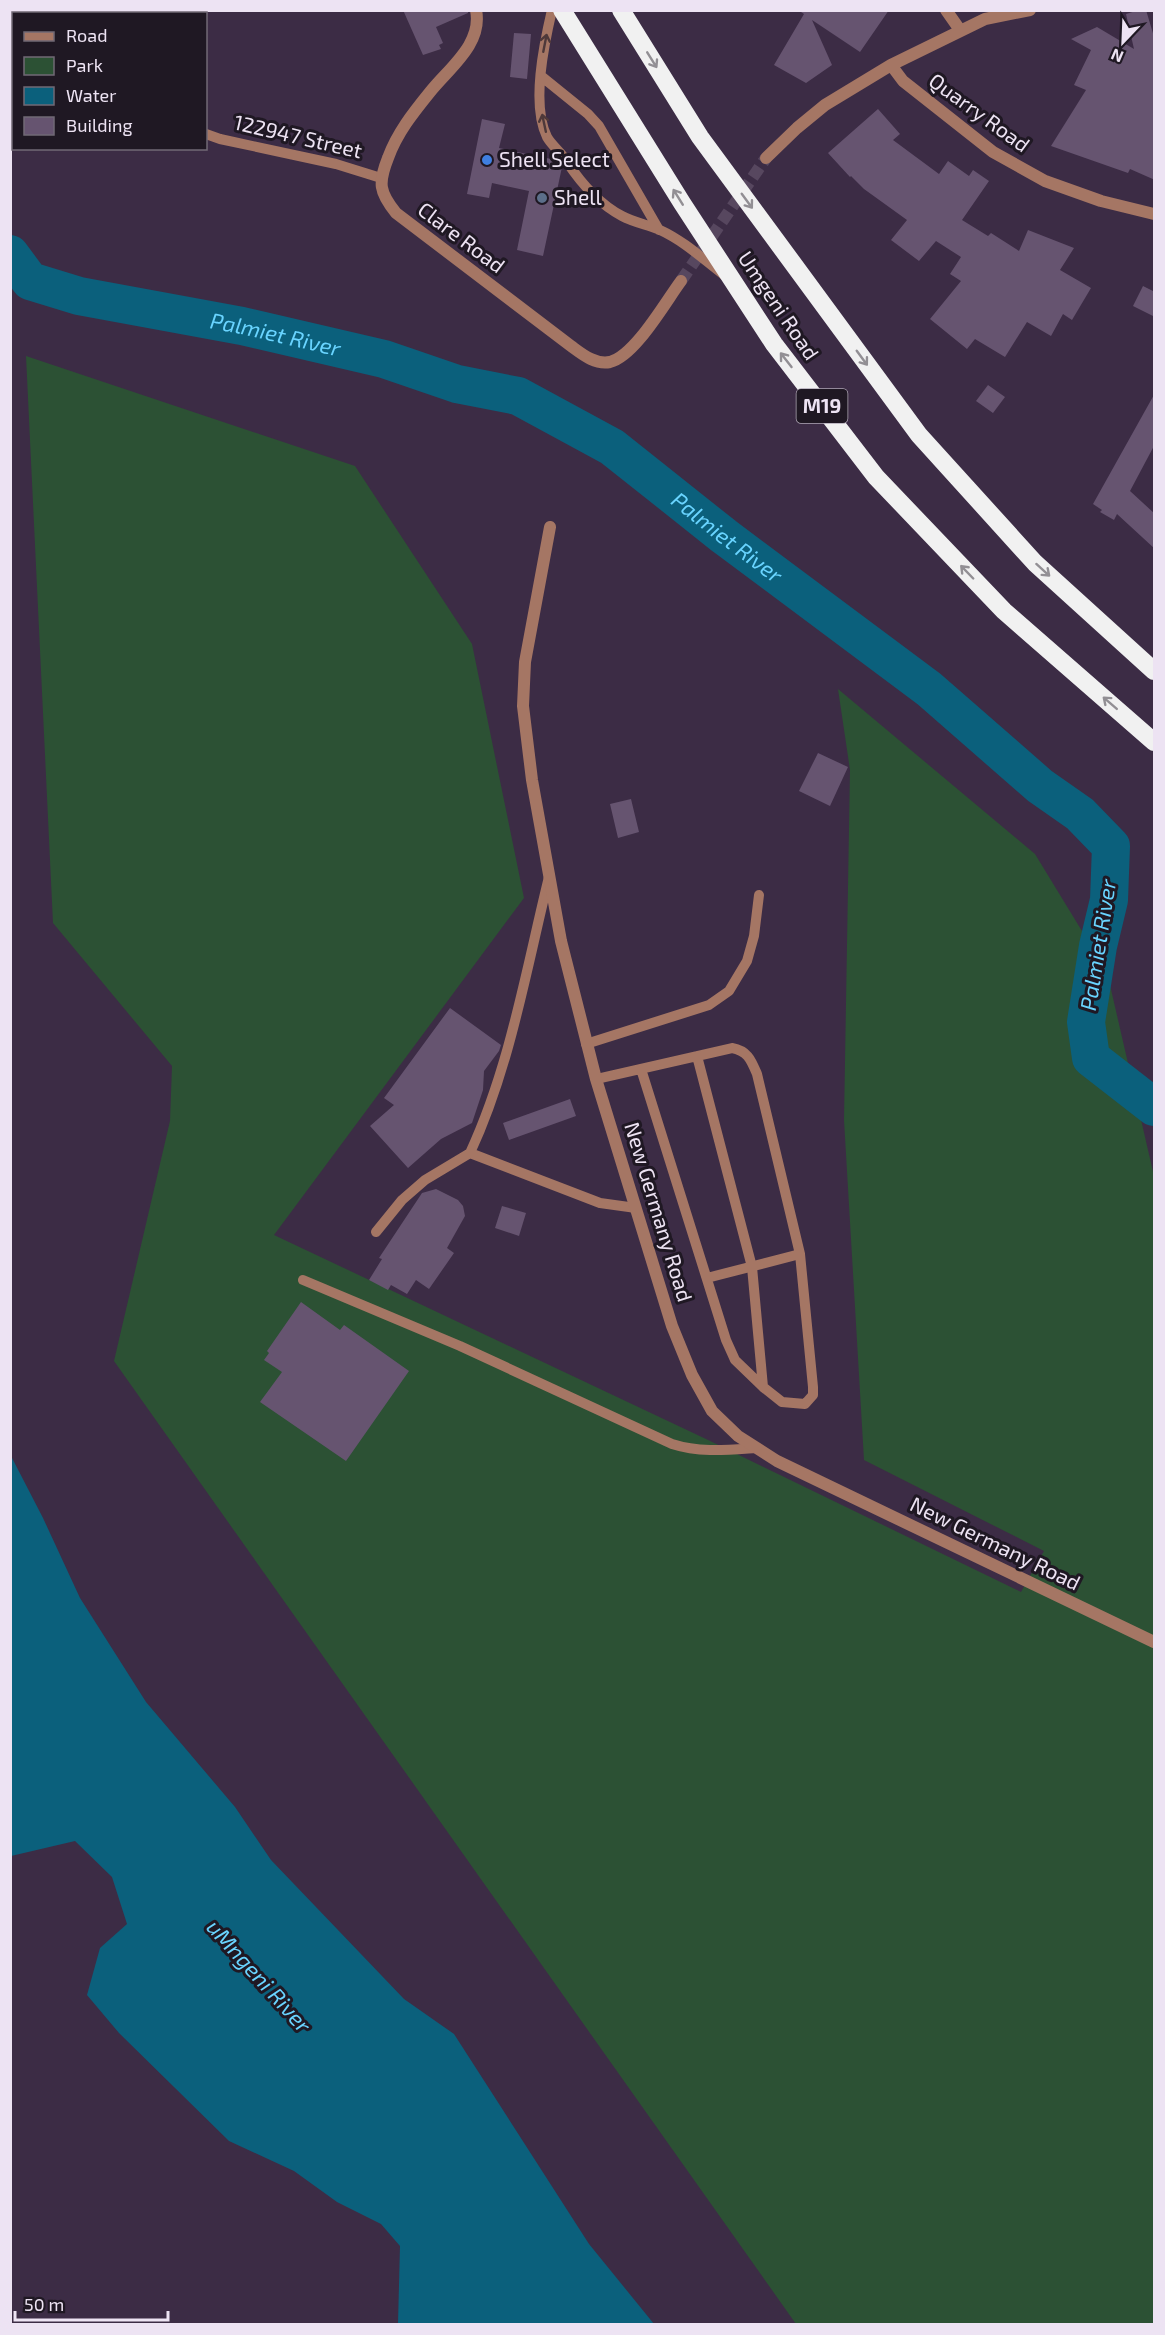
<svg xmlns="http://www.w3.org/2000/svg" width="1165" height="2335" font-family="'Exo 2',sans-serif">
<style>
.green{fill:#2c5134}
.water{fill:#0b607c}
.lines{fill:none;stroke-linecap:round;stroke-linejoin:round}
.river{stroke:#0b607c;stroke-width:38}
.building{fill:#665470}
.minor-tunnel{stroke:#57475f;stroke-width:12;stroke-dasharray:12 6;stroke-linecap:butt}
.service{stroke:#a57664;stroke-width:10}
.minor{stroke:#a57664;stroke-width:12}
.motorway{stroke:#f1f1f1;stroke-width:18}
.oneway{stroke:#4e393a}
.oneway2{stroke:#928f94}
.shop-dot{fill:#3f7fe0;stroke:#1f1823;stroke-width:2}
.service-dot{fill:#5c6f8a;stroke:#1f1823;stroke-width:2}
.labels{text-anchor:middle;stroke-width:6;stroke-linejoin:round;paint-order:stroke}
.shield{fill:#1f1823;stroke:#afa6b5;stroke-width:1.5}
.shield-label{font-size:20px;font-weight:bold;fill:#ede3f3}
.street-label{font-size:21px;fill:#ede3f3;stroke:#1f1823}
.poi-label{font-size:21px;fill:#ede3f3;stroke:#1f1823;text-anchor:start}
.water-label{font-size:22px;font-style:italic;fill:#69d4ff;stroke:#1f1823}
</style>
<rect width="100%" height="100%" fill="#3c2c45"/>
<path class="green" d="M26,356L355,466L472,644L524,898L274,1235L706,1439L1021,1592L1044,1551L864,1460L844,1120L850,770L838,689L1035,854L1107,972L1154,1176V2324H796L114,1361L170,1121L172,1066L53,923Z"/>
<path class="water" d="M11,1456L43,1518L80,1598L146,1702L235,1807L271,1860L404,1999L454,2034L589,2244L654,2324H398L400,2246L381,2224L337,2202L294,2171L229,2141L119,2033L87,1995L100,1948L127,1924L112,1877L75,1841L11,1856Z"/>
<g class="lines">
<path class="river" id="s1" d="M10,254L30,281L79,296L242,326L384,359L457,384L518,396L612,447L724,536L929,689L1040,786L1080,814L1111,846L1109,900L1098,946L1086,1022L1091,1058L1154,1107"/>
</g>
<path class="building" d="M403,10H468V13L436,27L443,43L439,45L441,49L423,55Z
M798,10H889L860,52L812,20L832,65L806,83L774,65L804,14Z
M1139,10H1146L1155,40V180L1130,169L1128,173L1051,146L1086,90L1074,85L1091,50L1071,39L1097,27L1134,49L1126,14Z
M514,33L531,34L527,79L510,77Z
M878,109L900,134L893,140L939,174L948,161L969,176L973,170L989,181L962,220L988,236L991,233L1019,251L1028,230L1074,248L1060,270L1091,288L1072,320L1063,314L1051,336L1027,322L1005,357L975,339L967,349L930,319L961,281L950,274L961,257L936,241L919,261L891,240L907,220L864,189L851,176L850,177L828,153Z
M482,119L505,124L499,148L556,160L562,167L543,256L517,250L529,191L492,183L489,198L467,194Z
M1143,286L1155,292V317L1133,306Z
M988,385L1005,397L993,413L976,401Z
M1155,393V444L1130,491L1155,514V549L1117,514L1114,520L1100,512L1102,510L1093,504Z
M818,753L848,767L830,806L799,791Z
M631,799L639,832L618,838L610,804Z
M450,1008L501,1045L499,1051L484,1071L483,1090L472,1123L441,1139L408,1168L370,1126L394,1105L384,1098Z
M570,1099L576,1116L509,1140L503,1123Z
M436,1189L458,1200L463,1206L465,1216L447,1248L454,1253L429,1289L416,1280L407,1294L391,1285L388,1290L369,1280L382,1259L379,1258L422,1193Z
M502,1206L526,1213L519,1236L495,1228Z
M301,1302L340,1330L344,1325L409,1371L346,1461L260,1402L282,1372L264,1360L269,1353L267,1351Z"/>
<g class="lines">
<path class="minor-tunnel" d="M681,281L766,158"/>
<path class="service" d="M552,10C544,44 531,105 547,137C552,146 562,153 567,162C581,183 599,204 622,216C633,222 648,225 660,230C684,241 703,259 724,275
M10,43L14,45
M541,76L588,114L599,126L659,230
M206,134L220,139L336,164L381,178
M586,1044L709,1005L729,991L747,961L754,936L759,895
M641,1069L726,1340L735,1360L763,1387
M596,1079L732,1048C748,1051 751,1060 757,1074L800,1254L813,1387V1395L805,1404L782,1402L763,1387L752,1267L697,1056
M470,1153C510,1067 526,970 549,877
M376,1232L402,1200L425,1180L470,1153L600,1203L636,1208
M707,1278L800,1254
M303,1280L460,1346L672,1444C700,1453 727,1450 756,1448"/>
<path class="minor" d="M476,10C483,44 449,68 430,92C413,113 397,133 388,158C378,183 379,192 396,213L571,346C582,354 595,365 610,362C635,356 666,301 681,281
M946,10L960,30
M891,65L903,81L993,152L1045,181L1101,201L1154,214
M766,158L797,128L825,105L891,65L985,19L1030,10
M550,527L525,662L523,706L532,780L561,941L596,1079L672,1326L692,1375L712,1411L738,1436L777,1461L1154,1642"/>
<path class="motorway" d="M562,10L682,203L774,344L876,477L1004,611L1154,742
M621,10L700,137L919,435L1035,563L1154,671"/>
</g>
<defs><path id="oneway-shaft" d="M-6 0H5M1.5-3L5.5 0L1.5 3" fill="none" stroke-width="1.6" stroke-linecap="round" stroke-linejoin="round" transform="scale(1.5)"/></defs>
<g class="oneway">
<use href="#oneway-shaft" transform="translate(545 43) rotate(-79)"/>
<use href="#oneway-shaft" transform="translate(544 123) rotate(-102)"/>
</g>
<g class="oneway2">
<use href="#oneway-shaft" transform="translate(652 60) rotate(58)"/>
<use href="#oneway-shaft" transform="translate(678 197) rotate(-122)"/>
<use href="#oneway-shaft" transform="translate(747 201) rotate(54)"/>
<use href="#oneway-shaft" transform="translate(862 358) rotate(54)"/>
<use href="#oneway-shaft" transform="translate(786 360) rotate(-128)"/>
<use href="#oneway-shaft" transform="translate(1043 570) rotate(42)"/>
<use href="#oneway-shaft" transform="translate(967 572) rotate(-134)"/>
<use href="#oneway-shaft" transform="translate(1110 703) rotate(-139)"/>
</g>
<circle class="shop-dot" cx="487" cy="160" r="6"/>
<circle class="service-dot" cx="542" cy="198" r="6"/>
<g class="labels">
<rect class="shield" x="796.5" y="389" width="51" height="34" rx="4.5"/>
<g class="shield-label">
<text x="822" y="413">M19</text>
</g>
<g class="street-label">
<text transform="translate(979 113) rotate(36)" y="7">Quarry Road</text>
<text transform="translate(298 137) rotate(13)" y="7">122947 Street</text>
<text transform="translate(461 238) rotate(37)" y="7">Clare Road</text>
<text transform="translate(778 306) rotate(56)" y="7">Umgeni Road</text>
<text transform="translate(658 1212) rotate(73)" y="7">New Germany Road</text>
<text transform="translate(995 1544) rotate(26)" y="7">New Germany Road</text>
</g>
<g class="poi-label">
<text x="499" y="167">Shell Select</text>
<text x="554" y="205">Shell</text>
</g>
<g class="water-label">
<text dy="8" stroke="none"><textPath href="#s1" startOffset="285">Palmiet River</textPath></text>
<text dy="8" stroke="none"><textPath href="#s1" startOffset="789">Palmiet River</textPath></text>
<text transform="translate(1098 945) rotate(-81)" y="8">Palmiet River</text>
<text transform="translate(259 1976) rotate(48)" y="8">uMngeni River</text>
</g>
</g>
<rect width="1165" height="2335" fill="none" stroke="#ede3f3" stroke-width="24"/>
<rect x="12" y="12" width="195" height="138" fill="#1f1823" stroke="#716976" stroke-width="1.5"/>
<rect x="24" y="32" width="30" height="9" fill="#a57664" stroke="#716976" stroke-width="1.5"/>
<text x="66" y="42" font-size="18" fill="#ede3f3">Road</text>
<rect x="24" y="57" width="30" height="18" fill="#2c5134" stroke="#716976" stroke-width="1.5"/>
<text x="66" y="72" font-size="18" fill="#ede3f3">Park</text>
<rect x="24" y="87" width="30" height="18" fill="#0b607c" stroke="#716976" stroke-width="1.5"/>
<text x="66" y="102" font-size="18" fill="#ede3f3">Water</text>
<rect x="24" y="117" width="30" height="18" fill="#665470" stroke="#716976" stroke-width="1.5"/>
<text x="66" y="132" font-size="18" fill="#ede3f3">Building</text>
<g transform="translate(1123 42) rotate(203)" stroke="#1f1823" stroke-width="4.5" paint-order="stroke">
<path d="M0-4.5L10 22L0 15L-10 22Z" fill="#ede3f3"/>
<text y="-9" font-size="16" font-weight="bold" text-anchor="middle" fill="#ede3f3">N</text>
</g>
<path d="M15 2311v9h153v-9" fill="none" stroke="#ede3f3" stroke-width="3"/>
<text x="24" y="2311" font-size="18" fill="#ede3f3" stroke="#1f1823" stroke-width="4.5" paint-order="stroke">50 m</text>
</svg>
